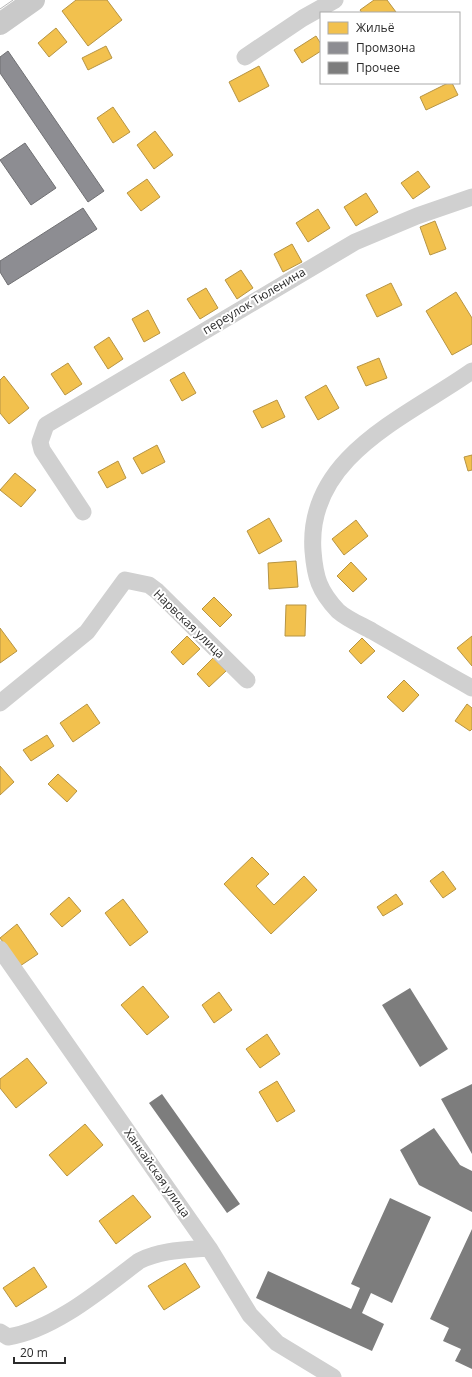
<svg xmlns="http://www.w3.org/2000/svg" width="472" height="1377" font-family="'Open Sans',sans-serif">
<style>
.homes{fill:#f2c14e;stroke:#b69444}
.industry{fill:#8d8d92;stroke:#707073}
.building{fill:#7d7d7d}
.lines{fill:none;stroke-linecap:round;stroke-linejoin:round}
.street{stroke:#d0d0d0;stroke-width:17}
.secondary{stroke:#c9c9c9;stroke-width:22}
.tram{stroke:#b8b8b8;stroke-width:1}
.labels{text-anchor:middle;stroke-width:4;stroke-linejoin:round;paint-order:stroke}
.street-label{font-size:12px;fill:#2b2b2b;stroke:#fff}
</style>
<rect width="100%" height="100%" fill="#fff"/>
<path class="homes" d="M76,0H107L122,20L88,46L62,11Z
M374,0H387L396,12L362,13L360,10Z
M56,28L67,42L49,57L38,43Z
M316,36L321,44V51L302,63L294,50Z
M106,46L112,58L88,70L82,58Z
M259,66L269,86L239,102L229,82Z
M448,83H452L458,95L426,110L420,97Z
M113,107L130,132L113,143L97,118Z
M155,131L173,155L154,169L137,145Z
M418,171L430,187L413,199L401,183Z
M147,179L160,197L141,211L127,193Z
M366,193L378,212L356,226L344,207Z
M318,209L330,228L308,242L296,223Z
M435,221L446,249L430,255L420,227Z
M292,244L302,262L283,272L274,254Z
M241,270L253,288L237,299L225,280Z
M391,283L402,305L377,317L366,295Z
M206,288L218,308L200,319L187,299Z
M456,292L472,318V344L452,355L426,311Z
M148,310L160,333L144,342L132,319Z
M109,337L123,359L108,369L94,347Z
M379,358L387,378L366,386L357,367Z
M68,363L82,384L65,395L51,374Z
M184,372L196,393L182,401L170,380Z
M4,376L29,408L9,424L0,413V380Z
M326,385L339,408L318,420L305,397Z
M277,400L285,417L262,428L253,411Z
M157,445L165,462L142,474L133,458Z
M472,455V470L468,471L464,457Z
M118,461L126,478L107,488L98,472Z
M15,473L36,490L21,507L0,490Z
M269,518L282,541L259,554L247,531Z
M356,520L368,536L344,555L332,539Z
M296,561L298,587L269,589L268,563Z
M351,562L367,579L353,592L337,576Z
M214,597L232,615L220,627L202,609Z
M286,605H306L305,636H285Z
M0,628L17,651L0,663Z
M187,636L200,649L183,665L171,652Z
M472,636V666L457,648Z
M362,638L375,651L361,664L349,651Z
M213,658L226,671L209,687L197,674Z
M404,680L419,695L403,712L387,697Z
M87,704L100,723L73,742L60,723Z
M467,704L472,708V729L470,731L455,721Z
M47,735L54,746L31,761L23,750Z
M0,766L14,782L0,795Z
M58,774L77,791L67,802L48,784Z
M252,857L269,874L256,886L274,905L304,876L317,890L271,934L224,884Z
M443,871L456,889L443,898L430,881Z
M396,894L403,904L383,916L377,907Z
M69,897L81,911L62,927L50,914Z
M123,899L148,932L130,946L105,913Z
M17,924L38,954L20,966L0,938Z
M143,986L169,1017L147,1035L121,1005Z
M219,992L232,1010L214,1023L202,1005Z
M267,1034L280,1054L260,1068L246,1049Z
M27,1058L47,1083L16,1108L0,1088V1079Z
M277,1081L295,1111L277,1122L259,1092Z
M85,1124L103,1145L67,1176L49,1155Z
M133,1195L151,1217L116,1244L99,1221Z
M185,1263L200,1287L164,1310L148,1286Z
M34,1267L47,1287L16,1307L3,1288Z"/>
<path class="industry" d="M8,51L104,191L88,202L0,73V57Z
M25,143L56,188L31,205L0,160Z
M83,208L97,229L8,285L0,272V261Z"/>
<path class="building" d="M410,988L448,1049L420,1067L382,1005Z
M472,1084V1154L441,1099Z
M162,1094L240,1204L227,1213L149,1103Z
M434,1128L460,1165L472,1171V1212L419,1185L400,1150Z
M390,1198L431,1217L392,1303L371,1293L362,1313L384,1324L372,1351L256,1298L268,1271L351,1309L360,1288L351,1284Z
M472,1229V1369L455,1361L461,1349L443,1341L449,1328L430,1319Z"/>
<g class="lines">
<path class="street" d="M245,57L303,18L335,0
M472,371C407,417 306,456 313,551C315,577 319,591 338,611C347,619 361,625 372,631C405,650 438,669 472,688
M83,512L42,450L40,442L46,425L355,242L417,216L472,197
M0,703L87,632L125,580L149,585L157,591L247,680
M0,949L209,1248L250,1315L277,1343L333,1377
M0,1332L8,1337C54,1330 102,1289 139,1261C161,1250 185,1250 209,1248"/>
<path class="secondary" d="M0,24L34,0"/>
<path class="tram" d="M0,9L13,0"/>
</g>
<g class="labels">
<g class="street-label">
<text transform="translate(254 301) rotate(-31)" y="4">переулок Тюленина</text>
<text transform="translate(189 624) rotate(44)" y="4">Нарвская улица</text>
<text transform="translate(157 1173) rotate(55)" y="4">Ханкайская улица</text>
</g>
</g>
<rect x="320" y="12" width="140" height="72" fill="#ffffff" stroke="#aaaaaa"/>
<rect x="328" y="22" width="20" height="12" fill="#f2c14e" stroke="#aaaaaa"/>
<text x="356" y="32" font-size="12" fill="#2b2b2b">Жильё</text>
<rect x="328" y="42" width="20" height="12" fill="#8d8d92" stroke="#aaaaaa"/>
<text x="356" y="52" font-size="12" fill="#2b2b2b">Промзона</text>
<rect x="328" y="62" width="20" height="12" fill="#7d7d7d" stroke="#aaaaaa"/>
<text x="356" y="72" font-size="12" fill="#2b2b2b">Прочее</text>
<path d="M14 1357v6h51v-6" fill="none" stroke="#2b2b2b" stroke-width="2"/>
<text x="20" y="1357" font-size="12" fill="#2b2b2b" stroke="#ffffff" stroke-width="3" paint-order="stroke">20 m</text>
</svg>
